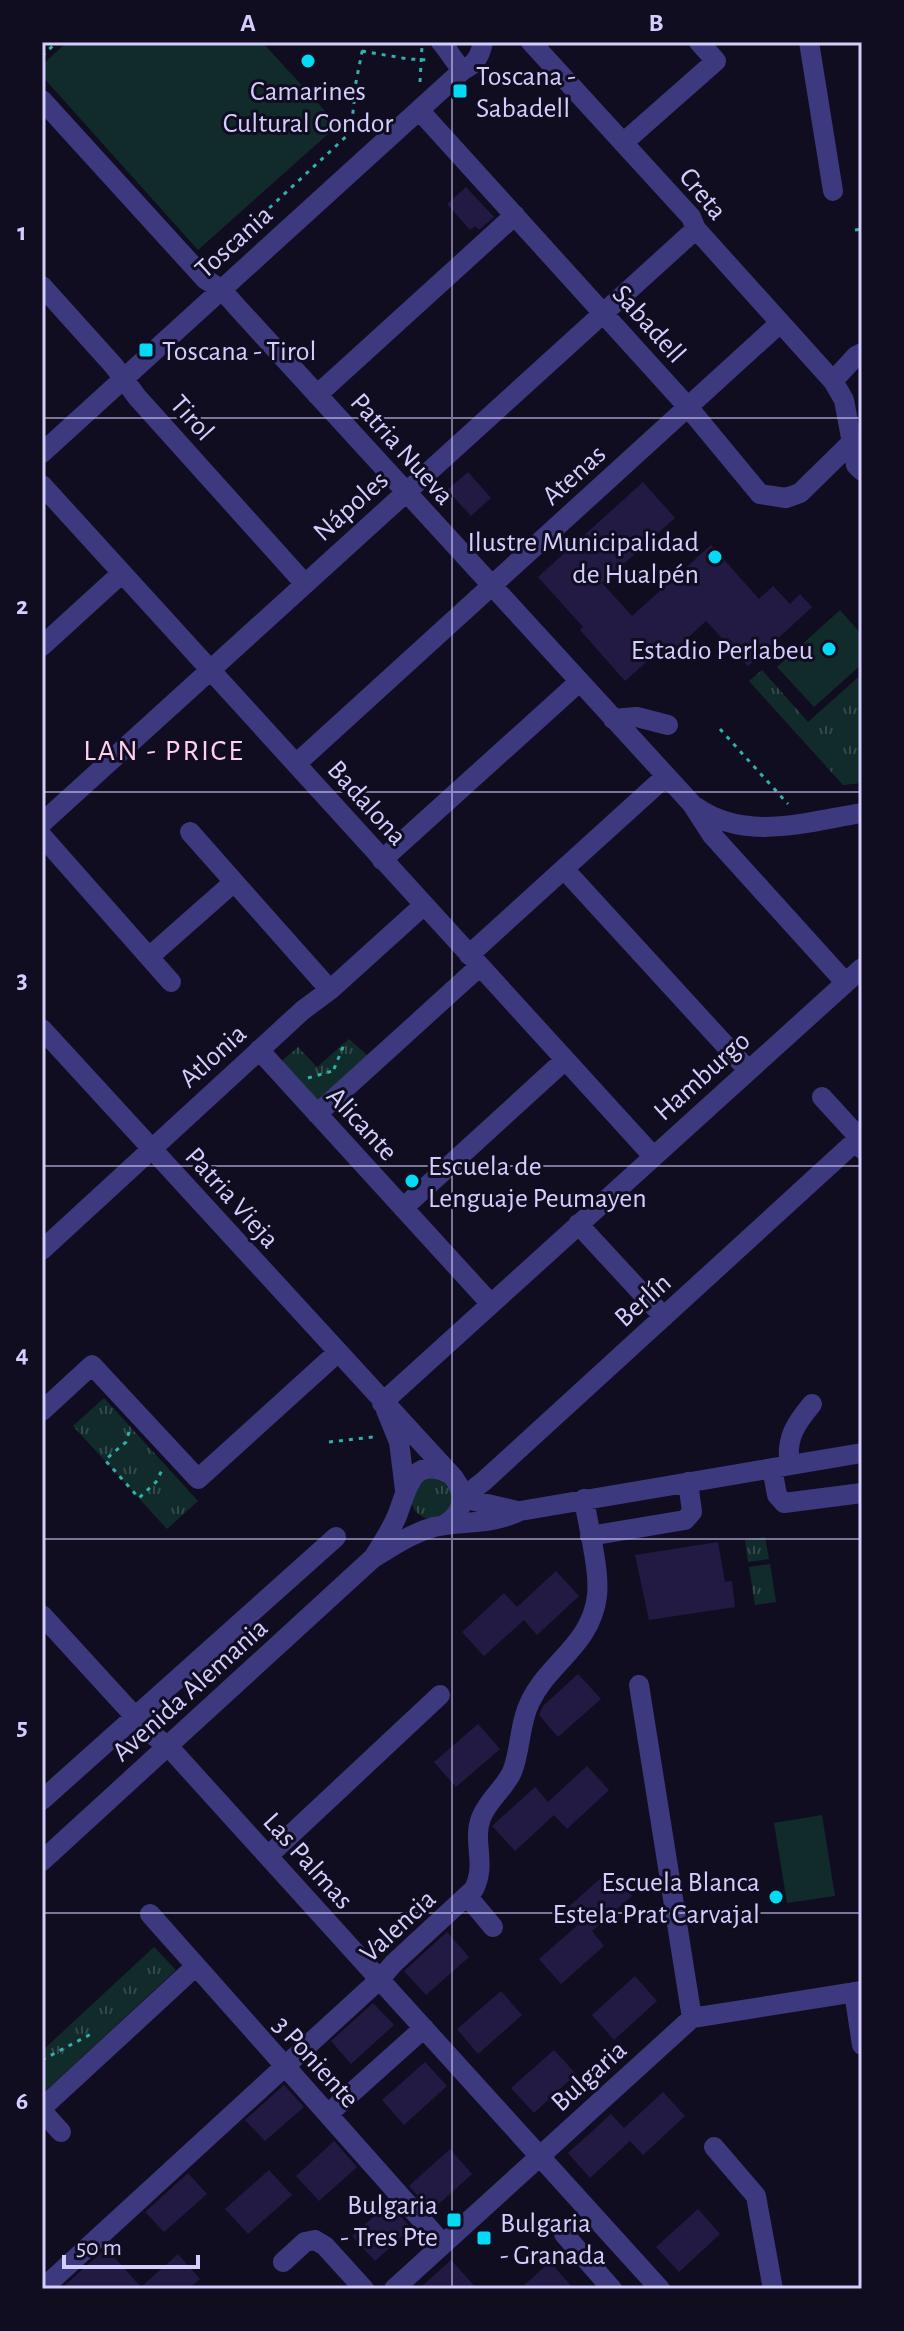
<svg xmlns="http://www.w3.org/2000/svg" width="904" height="2331" font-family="'Alegreya Sans',sans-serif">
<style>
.grass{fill:url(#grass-tufts)}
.park{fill:#112b2a}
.building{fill:#221a42}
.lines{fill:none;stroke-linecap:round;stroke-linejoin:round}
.path{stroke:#30b1ab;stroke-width:3;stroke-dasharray:4 6;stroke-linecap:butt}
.minor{stroke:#3d397f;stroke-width:20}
.grid{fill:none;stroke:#d4cefe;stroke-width:2;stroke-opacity:0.55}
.poi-dot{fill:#04d9f5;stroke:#110d21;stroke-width:3}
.labels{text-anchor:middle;stroke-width:6;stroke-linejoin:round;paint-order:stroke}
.poi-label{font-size:28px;fill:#d4cefe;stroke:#110d21;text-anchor:start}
.street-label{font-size:28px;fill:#d4cefe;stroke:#110d21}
.neighbourhood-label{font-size:30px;letter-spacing:2px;fill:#fed0ed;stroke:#110d21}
.neatline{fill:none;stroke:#d4cefe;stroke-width:3}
.grid-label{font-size:26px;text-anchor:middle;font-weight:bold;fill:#d4cefe}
</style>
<defs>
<pattern id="grass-tufts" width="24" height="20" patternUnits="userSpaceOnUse" patternTransform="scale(2)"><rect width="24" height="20" fill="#112b2a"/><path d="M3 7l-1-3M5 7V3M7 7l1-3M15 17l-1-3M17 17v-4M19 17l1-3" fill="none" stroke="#33494a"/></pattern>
</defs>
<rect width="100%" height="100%" fill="#110d21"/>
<path class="grass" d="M762,670L808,722L862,674V783L843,785L749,681Z
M349,1039L368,1056L318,1103L276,1066L298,1047L317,1067Z
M104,1398L198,1501L167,1529L73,1426Z
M411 1498a21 21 0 1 1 42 0a21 21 0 1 1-42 0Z
M765,1537L769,1559L748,1562L745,1540Z
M770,1564L776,1602L755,1605L749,1567Z
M154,1947L176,1970L42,2094V2051Z"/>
<path class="park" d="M67,42H262L338,125L198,250L42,76V65Z
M840,610L862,635V664L814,707L777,667Z
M822,1815L835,1896L787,1903L774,1823Z"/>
<path class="building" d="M466,187L494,217L479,230L475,226L470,230L447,204Z
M468,472L491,498L471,516L447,490Z
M643,482L675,518L602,583L632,616L711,545L759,599L773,586L790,604L800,594L812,607L748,666L706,621L667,657L660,650L625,681L580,630L583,627L538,577Z
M718,1542L725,1582L732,1581L735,1607L649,1620L635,1555Z
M556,1571L579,1596L537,1635L524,1620L484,1656L462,1632L504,1593L517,1607Z
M578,1674L601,1699L558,1737L539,1715L543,1706Z
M478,1724L500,1749L456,1787L434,1762Z
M587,1766L609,1790L567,1829L554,1815L515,1851L492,1826L535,1787L548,1802Z
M610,1870L632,1896L592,1931L604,1946L561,1984L539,1959L579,1924L566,1909Z
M447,1932L469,1957L426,1995L404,1971Z
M635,1976L657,2001L614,2040L592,2015Z
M501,1991L522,2015L478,2054L457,2029Z
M373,2003L394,2025L351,2064L331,2041Z
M554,2050L576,2074L534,2113L511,2088Z
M425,2062L447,2086L404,2125L382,2100Z
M284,2085L304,2107L265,2141L245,2120Z
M663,2092L685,2116L643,2155L630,2141L590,2178L568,2153L611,2114L624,2128Z
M334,2141L357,2167L319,2201L296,2176Z
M450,2149L472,2174L431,2211L409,2186Z
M269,2170L292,2195L248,2234L225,2209Z
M188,2173L207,2194L164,2232L145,2212Z
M389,2203L411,2228L375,2261L352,2236Z
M698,2209L720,2234L679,2272L656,2247Z
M106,2248L141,2287L178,2254L200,2279L188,2289H61Z
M451,2260L477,2289H419Z
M550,2262L574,2289H520Z"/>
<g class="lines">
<path class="path" d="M362,51L408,59L430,60
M42,56L57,42
M420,82L422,46
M855,230L862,229
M238,247L266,211L351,132L356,82L364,42
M860,254L862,253
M720,729L788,804
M334,1069L345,1042
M308,1078L336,1070
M129,1432L126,1442L105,1460L139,1498L156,1482L163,1468
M329,1442L373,1437
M42,2060L95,2032"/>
<path class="minor" d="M441,42C450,52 453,61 463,70
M531,42L691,217L696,229L833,381L844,400L856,465L862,471
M809,42L833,191
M42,100L205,279L222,290L237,307L692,804L712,835L845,982
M419,110L688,407L760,494L786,498L800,493L852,442
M623,143L716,61L699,42
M42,286L114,366L137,397L305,584
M833,381L856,356L862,353
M317,395L515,215
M42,453L463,70C476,64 480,56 483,42
M42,485L653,1156
M42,646L122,573
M613,719L637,717L668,725
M296,764L780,323
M696,807C746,842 806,822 862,813
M42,823L696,229
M190,832L330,990
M42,836L171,982
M382,860L579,682
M564,869L748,1070
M469,955L665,777
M149,957L234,882
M42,1029L454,1478C467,1496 463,1514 444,1525
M259,1050L491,1304
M822,1097L854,1132L862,1149
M317,1114L480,966
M403,1208L565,1060
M578,1224L664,1317
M42,1250L303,1010L330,990L424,905
M382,1403L862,968
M386,1410L399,1442L405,1490
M42,1411L92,1365L198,1479L337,1353
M790,1465C785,1439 796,1423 812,1404
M772,1468L777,1495L784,1503L862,1493
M462,1498L484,1481L858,1139
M462,1498L517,1511
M590,1536L685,1520L692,1512L688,1482
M375,1555C383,1542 391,1530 397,1516C407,1491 411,1454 450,1474
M42,1615L150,1733L168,1746L660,2289
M639,1685L692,2018
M42,1800L336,1537
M268,1856L440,1695
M42,1861L373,1558C392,1547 412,1533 434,1527C463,1521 491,1525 520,1511L862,1453
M468,1897L493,1927
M150,1914L443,2244
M854,1992L862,2045
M42,2108L196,1966
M42,2111L61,2132
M328,2114L424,2028
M714,2147L756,2196L773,2289
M564,2234L612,2289
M283,2262L305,2242L315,2240L325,2246L364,2289
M42,2289L380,1979L394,1963L474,1889C487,1863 472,1842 481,1818C488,1800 504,1789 512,1772C521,1750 519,1724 530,1702C549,1662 591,1645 597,1596C600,1570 588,1526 584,1499
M394,2289L692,2018L862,1991"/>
</g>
<path class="grid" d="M452,42V2289M42,418H862M42,792H862M42,1166H862M42,1539H862M42,1913H862"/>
<g class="poi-dot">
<circle cx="308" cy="61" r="8"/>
<rect x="452" y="83" width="16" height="16" rx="4"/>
<rect x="138" y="342" width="16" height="16" rx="4"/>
<circle cx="715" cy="557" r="8"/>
<circle cx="829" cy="649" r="8"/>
<circle cx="412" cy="1181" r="8"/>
<circle cx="776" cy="1897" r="8"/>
<rect x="446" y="2212" width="16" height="16" rx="4"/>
<rect x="476" y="2230" width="16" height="16" rx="4"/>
</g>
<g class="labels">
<g class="poi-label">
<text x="476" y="85">Toscana -<tspan x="476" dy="32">Sabadell</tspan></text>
<text x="308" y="100" text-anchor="middle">Camarines<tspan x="308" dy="32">Cultural Condor</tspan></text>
<text x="162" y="360">Toscana - Tirol</text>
<text x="699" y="551" text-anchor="end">Ilustre Municipalidad<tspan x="699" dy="32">de Hualpén</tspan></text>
<text x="813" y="659" text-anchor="end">Estadio Perlabeu</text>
<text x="428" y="1175">Escuela de<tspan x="428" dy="32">Lenguaje Peumayen</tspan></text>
<text x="760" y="1891" text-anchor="end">Escuela Blanca<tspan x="760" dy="32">Estela Prat Carvajal</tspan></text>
<text x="438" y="2214" text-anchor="end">Bulgaria<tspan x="438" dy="32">- Tres Pte</tspan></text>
<text x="500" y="2232">Bulgaria<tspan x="500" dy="32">- Granada</tspan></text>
</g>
<g class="street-label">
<text transform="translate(704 193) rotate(51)" y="10">Creta</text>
<text transform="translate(233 241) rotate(-42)" y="10">Toscania</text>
<text transform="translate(650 323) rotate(48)" y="10">Sabadell</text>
<text transform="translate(193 417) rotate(48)" y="10">Tirol</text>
<text transform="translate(403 448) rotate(48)" y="10">Patria Nueva</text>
<text transform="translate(573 474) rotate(-42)" y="10">Atenas</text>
<text transform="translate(350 505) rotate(-42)" y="10">Nápoles</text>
<text transform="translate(368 802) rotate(48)" y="10">Badalona</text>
<text transform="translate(212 1055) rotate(-42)" y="10">Atlonia</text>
<text transform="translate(701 1075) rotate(-42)" y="10">Hamburgo</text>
<text transform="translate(363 1123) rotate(47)" y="10">Alicante</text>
<text transform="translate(233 1197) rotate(48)" y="10">Patria Vieja</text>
<text transform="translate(642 1299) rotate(-42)" y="10">Berlín</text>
<text transform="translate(189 1689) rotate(-42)" y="10">Avenida Alemania</text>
<text transform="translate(309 1860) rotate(48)" y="10">Las Palmas</text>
<text transform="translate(397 1925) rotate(-43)" y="10">Valencia</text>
<text transform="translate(317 2061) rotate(48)" y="10">3 Poniente</text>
<text transform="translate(588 2075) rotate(-42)" y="10">Bulgaria</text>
</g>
<g class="neighbourhood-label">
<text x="164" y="760">LAN - PRICE</text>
</g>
</g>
<rect width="904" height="2331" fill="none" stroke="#110d21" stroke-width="88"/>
<path d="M64 2255v12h134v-12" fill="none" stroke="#d4cefe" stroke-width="4"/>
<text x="76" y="2255" font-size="24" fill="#d4cefe" stroke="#110d21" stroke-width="6" paint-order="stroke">50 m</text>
<rect x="44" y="44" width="816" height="2243" class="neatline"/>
<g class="grid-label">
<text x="248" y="31">A</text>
<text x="656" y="31">B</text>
<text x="22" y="240">1</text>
<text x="22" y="614">2</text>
<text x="22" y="988">3</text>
<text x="22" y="1362">4</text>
<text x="22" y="1735">5</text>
<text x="22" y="2109">6</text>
</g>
</svg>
